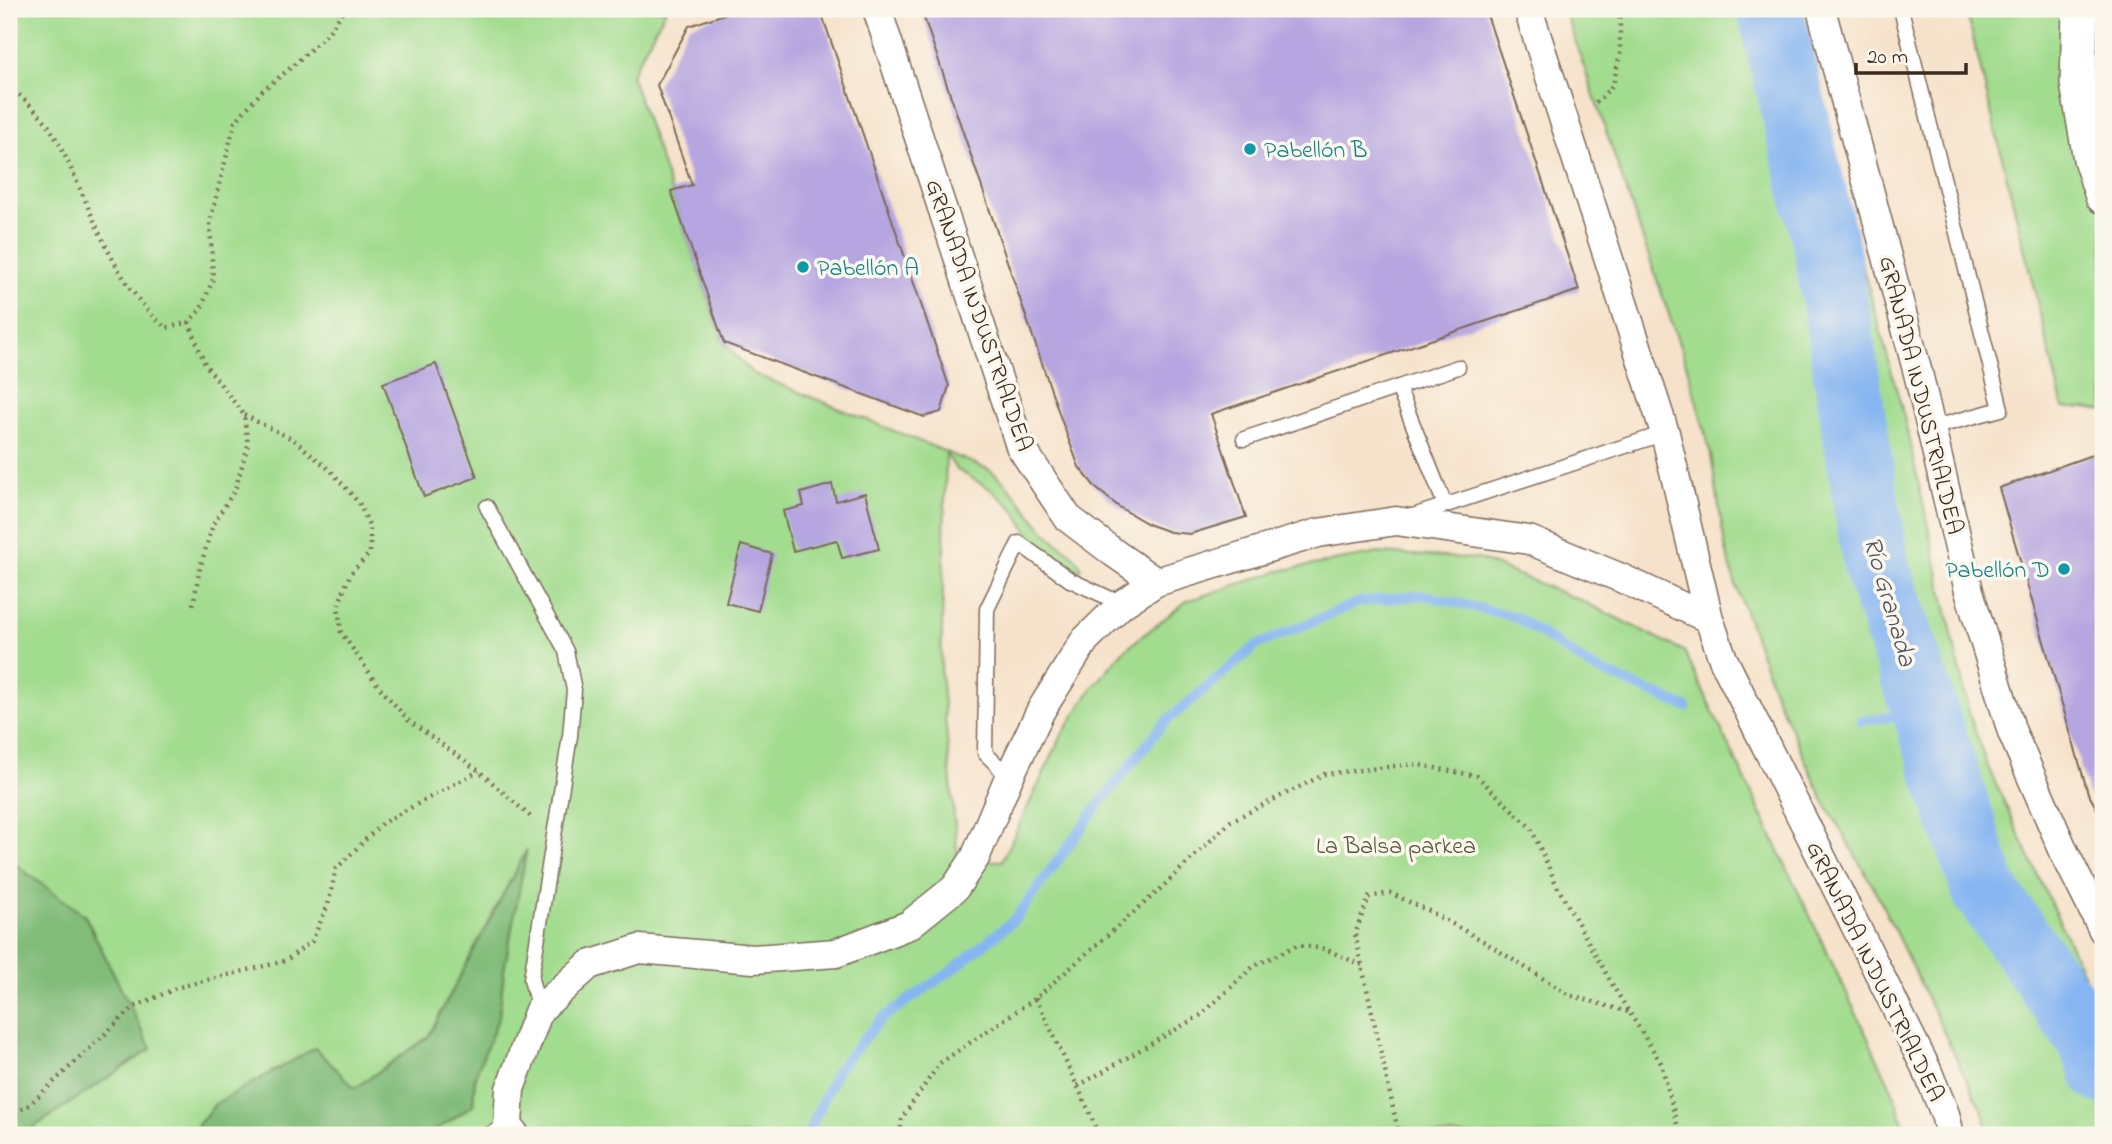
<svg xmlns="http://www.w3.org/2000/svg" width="2112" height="1144" font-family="'Indie Flower',sans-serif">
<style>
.green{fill:#a2dc8e;stroke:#6e8356;stroke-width:2}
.forest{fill:#81bc79;stroke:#5e734c;stroke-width:2}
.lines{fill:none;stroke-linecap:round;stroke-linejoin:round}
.stream{stroke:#86b5f1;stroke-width:10}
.river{stroke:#86b5f1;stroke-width:66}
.building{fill:#b5a5e0}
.service-casing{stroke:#7c6a5a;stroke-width:17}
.minor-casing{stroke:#7c6a5a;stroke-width:31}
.tertiary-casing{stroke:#7c6a5a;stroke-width:38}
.path{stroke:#7c6a5a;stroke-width:4.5;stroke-dasharray:2 5;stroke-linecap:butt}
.service{stroke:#fff;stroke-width:14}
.minor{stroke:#fff;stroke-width:28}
.tertiary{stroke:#fff;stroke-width:35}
.culture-dot{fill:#0f9aa8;stroke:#fbf7ec;stroke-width:2.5}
.labels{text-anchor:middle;stroke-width:7;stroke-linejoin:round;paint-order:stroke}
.culture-label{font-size:24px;fill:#0d838f;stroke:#fbf7ec;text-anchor:start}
.street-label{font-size:24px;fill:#3b2a1e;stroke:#fbf7ec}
.park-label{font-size:24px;fill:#55563a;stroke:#fbf7ec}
.water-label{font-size:26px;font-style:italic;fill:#52545d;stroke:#fbf7ec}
</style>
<rect width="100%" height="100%" fill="#fbf7ec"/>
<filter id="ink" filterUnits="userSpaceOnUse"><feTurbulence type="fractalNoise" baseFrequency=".0143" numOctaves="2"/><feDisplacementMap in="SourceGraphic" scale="14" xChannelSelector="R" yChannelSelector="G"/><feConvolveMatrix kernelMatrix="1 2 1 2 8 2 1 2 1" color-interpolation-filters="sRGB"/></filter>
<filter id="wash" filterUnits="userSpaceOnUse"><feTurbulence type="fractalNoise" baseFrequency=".00686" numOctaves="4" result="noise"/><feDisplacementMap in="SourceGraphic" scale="28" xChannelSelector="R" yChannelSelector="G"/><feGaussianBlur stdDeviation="1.57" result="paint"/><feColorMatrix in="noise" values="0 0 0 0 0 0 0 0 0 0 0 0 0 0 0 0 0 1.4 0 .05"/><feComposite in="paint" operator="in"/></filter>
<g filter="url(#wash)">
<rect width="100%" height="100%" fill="#f6e2ca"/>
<path class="green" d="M9,9H666L631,75L724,343L752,373L990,470C1016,489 1029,518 1053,539C1063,548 1075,554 1081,566L1080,571L1032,538L1014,509L990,489L956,469L946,454L941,673L958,860L1002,861L1063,733L1091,690L1122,652L1187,601L1279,571L1379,553L1479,559L1582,601L1684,651L1892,1089L1907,1135H429L473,1105L475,1076L499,1016L504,970L526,852L428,1037L355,1088L215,1104L190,1135H22L151,1049L85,916L9,860Z
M1564,9H1792L1903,413L1970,716L1987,765L2103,1016V1135H1990L1984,1115L1875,890L1822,797L1776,696L1736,586L1725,546L1711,455L1689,373Z
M1966,9H2103V411L2085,408H2063Z"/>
<path class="forest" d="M527,849L504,970L499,1016L475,1076L473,1105L429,1135H190L215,1104L315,1048L355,1088L428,1037Z
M9,860L85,916L151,1049L22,1135H9Z"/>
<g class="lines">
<path class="stream" d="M1861,721L1903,715L1927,716
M807,1135L837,1070L881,1019L951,971L1015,919L1097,807L1163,724L1257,645L1359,602L1424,595L1516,617L1593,668L1686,707"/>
<path class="river" d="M1770,9L1827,251L1876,565L1985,891L2090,1040L2103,1071"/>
</g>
<g id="blocks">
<path class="building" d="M739,9H820L949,386L941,412L924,417L724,343L671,191L692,185L657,85L689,26Z
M921,9H1485L1579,290L1211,414L1246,517L1190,534L1170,532L1150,525L1119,507L1096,488L1079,467L1061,419Z
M436,364L477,477L424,497L383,383Z
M2103,451V820L2088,793L1999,488Z
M832,484L836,501L865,493L879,549L842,558L837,540L793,551L783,511L804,506L801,493Z
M741,545L772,554L758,611L726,603Z"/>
</g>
</g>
<g filter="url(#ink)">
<use href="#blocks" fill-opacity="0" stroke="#7c6a5a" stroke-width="2"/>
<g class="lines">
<g class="service-casing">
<path id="service" d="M1901,9L2001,409L1931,428
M1398,387L1445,505
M1244,439L1458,367
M487,507L566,651L574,690L570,736L531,979L539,1010
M1410,517L1665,433
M1009,777L985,753L987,609L1019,543L1070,580L1122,604
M488,1135L508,1125"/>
</g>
<g class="minor-casing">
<path id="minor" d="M877,9L1020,446L1068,518L1114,553L1156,582
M1528,9L1665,433L1709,619L1723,659L1927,1070L1945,1114L1950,1135
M1821,9L1919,377L1969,591L2012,732L2065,854L2103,930
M515,1135L508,1125L510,1089L539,1010L589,965L639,949L753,959L836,953L909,925L955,888L975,858L1009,777L1041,710L1085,640L1122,604L1156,582L1318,533L1396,521L1529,540L1621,578L1709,619"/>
</g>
<g class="tertiary-casing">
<path id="tertiary" d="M2080,9L2078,83L2091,159L2103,196"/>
</g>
<path class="path" d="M9,85C22,99 40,112 50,128C89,194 106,278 166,328L189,322L201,309L213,279L210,222L235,122L262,91L294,65L327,34L345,9
M1596,103L1613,85L1620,54V9
M189,322L205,364L244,415L248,445L235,490L213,524L200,568L193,605
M244,415L294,440L331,471L359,503L370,527V553L350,574L338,606L341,632L379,687L409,721L479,771L532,818
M1036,998L1089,1111L1098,1135
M1078,1086L1201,1015L1254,966L1298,945L1325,949L1362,965
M9,1116L29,1105L134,1007L179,987L285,961L312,941L328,905L336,869L382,823L479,771
M900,1135L902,1118L940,1063L1036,998L1157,892L1231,821L1325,774L1414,764L1477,776L1531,828L1557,886L1616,991L1661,1063L1680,1135
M1399,1135L1355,934L1369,897L1390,893L1429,911L1485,942L1569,995L1628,1012"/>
<use href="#service" class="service"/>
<use href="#minor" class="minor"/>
<use href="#tertiary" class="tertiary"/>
</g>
</g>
<g class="culture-dot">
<circle cx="1250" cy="149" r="7"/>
<circle cx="803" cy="267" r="7"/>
<circle cx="2064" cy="569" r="7"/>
</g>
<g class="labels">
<g class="culture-label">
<text x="1264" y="157">Pabellón B</text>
<text x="817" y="275">Pabellón A</text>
<text x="2050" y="577" text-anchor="end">Pabellón D</text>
</g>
<g class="street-label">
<text transform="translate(980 315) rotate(71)" y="8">GRANADA INDUSTRIALDEA</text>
<text transform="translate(1922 395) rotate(76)" y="8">GRANADA INDUSTRIALDEA</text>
<text transform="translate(1876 971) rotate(64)" y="8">GRANADA INDUSTRIALDEA</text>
</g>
<g class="park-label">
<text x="1396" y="853">La Balsa parkea</text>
</g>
<g class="water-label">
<text transform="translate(1891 601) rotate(74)" y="9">Río Granada</text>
</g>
</g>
<rect width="2112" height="1144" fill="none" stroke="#fbf7ec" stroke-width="35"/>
<path d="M1856 63v10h110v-10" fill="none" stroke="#3b2a1e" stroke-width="3.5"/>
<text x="1867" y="63" font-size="21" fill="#3b2a1e" stroke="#fbf7ec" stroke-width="5" paint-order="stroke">20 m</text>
</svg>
